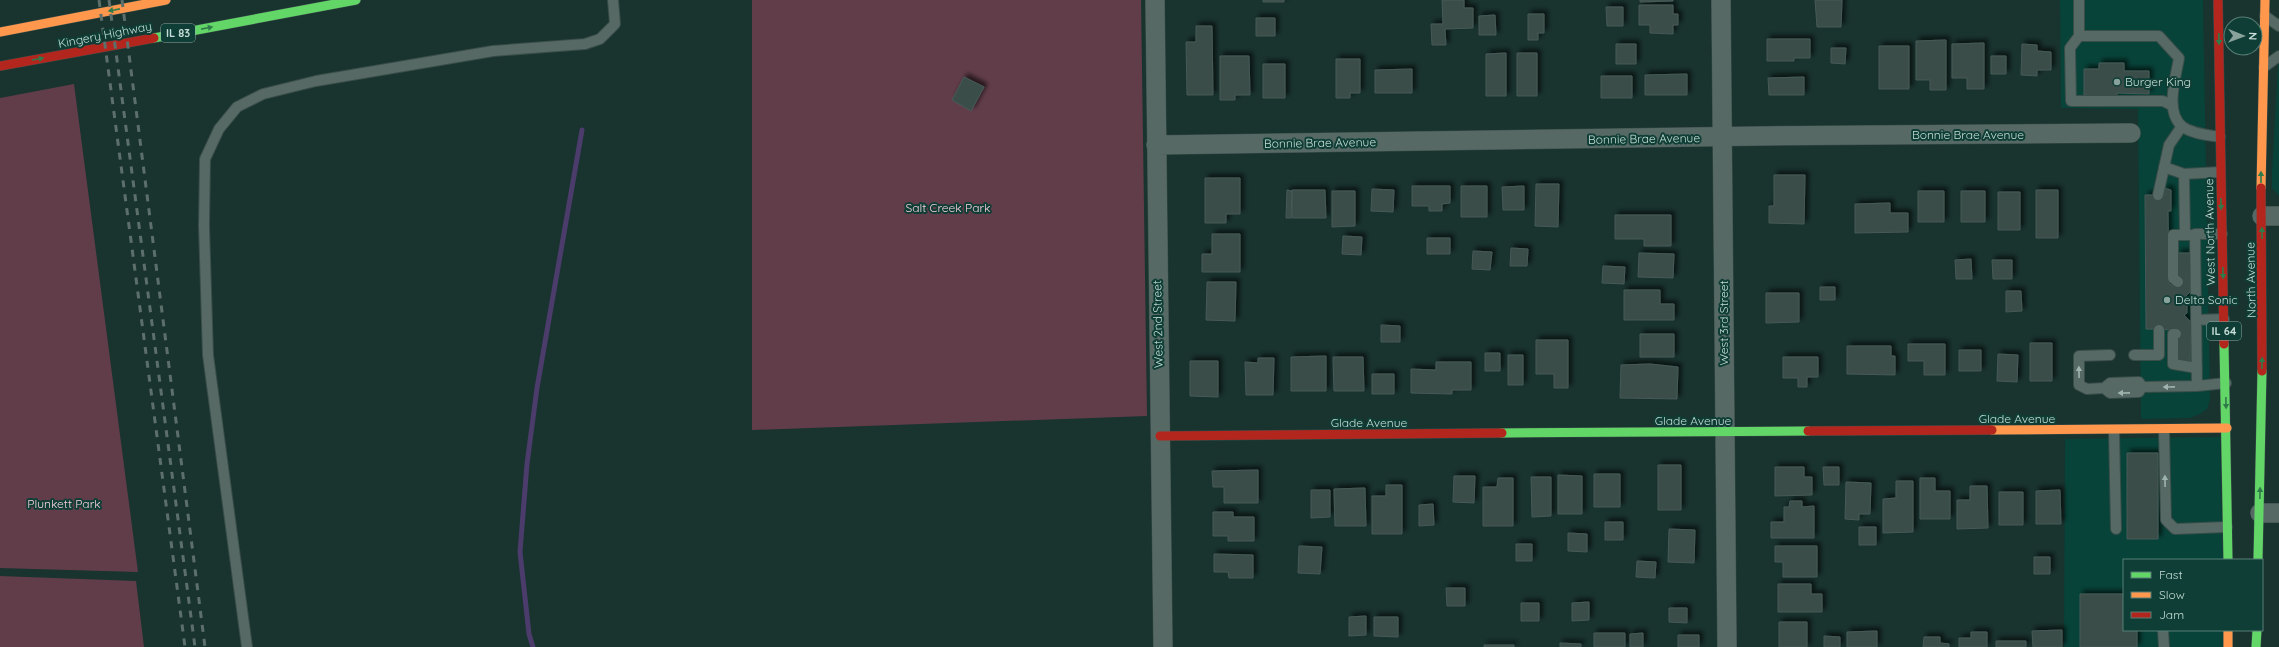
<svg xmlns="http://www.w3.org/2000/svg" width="2279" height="647" font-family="Quicksand,sans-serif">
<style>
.built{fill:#074339}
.green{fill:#613d49}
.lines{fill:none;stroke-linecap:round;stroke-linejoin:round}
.stream{stroke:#4b3c6c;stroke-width:5}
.building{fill:#3a4d4a;stroke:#465a57;filter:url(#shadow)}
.lane-casing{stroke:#394d49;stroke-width:12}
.street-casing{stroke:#394d49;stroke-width:20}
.fast-casing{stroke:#394d49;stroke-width:10}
.slow-casing{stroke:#394d49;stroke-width:10}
.jam-casing{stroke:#394d49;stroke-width:10}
.lane{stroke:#566965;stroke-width:10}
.street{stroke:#566965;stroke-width:19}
.fast{stroke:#63d668;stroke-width:9}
.slow{stroke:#ff974d;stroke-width:9}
.jam{stroke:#b3261e;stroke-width:9}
.rail{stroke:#5d6f6b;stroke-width:3;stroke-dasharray:7 7;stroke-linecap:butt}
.oneway{fill:#307b4a}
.oneway2{fill:#9fb4af}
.poi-dot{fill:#89a29c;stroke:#0e3e36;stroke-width:1.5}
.labels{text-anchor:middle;stroke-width:4;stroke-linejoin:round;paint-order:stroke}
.shield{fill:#0e3e36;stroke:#8fada7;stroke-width:1}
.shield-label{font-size:11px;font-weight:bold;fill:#c6ddd7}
.street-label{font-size:12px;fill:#c6ddd7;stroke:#0e3e36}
.poi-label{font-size:12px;fill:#c6ddd7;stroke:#0e3e36;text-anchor:start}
.park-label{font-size:12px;fill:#fad1dd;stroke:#0e3e36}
</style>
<defs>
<filter id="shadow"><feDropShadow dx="3.5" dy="-3.5" stdDeviation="2" flood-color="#0009"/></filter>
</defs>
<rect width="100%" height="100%" fill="#19332f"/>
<path class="built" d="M2060,0H2203L2210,400L2207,409L2200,414L2190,418L2141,419L2138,109L2061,108Z
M2279,47V196L2272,188V173Z
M2220,437L2223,560H2124V630H2224L2225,647H2064L2065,439Z"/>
<path class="green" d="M752,0H1141L1147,416L752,430Z
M74,84L138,572L0,568V98Z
M0,576L136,581L144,647H0Z"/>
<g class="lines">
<path class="stream" d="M533,647L529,634L520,552L527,464L537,388L582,130"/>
</g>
<path class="building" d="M1263,0H1284V2H1263Z
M1442,0H1464V8H1473V28L1445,29L1446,45H1432L1431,24H1443Z
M1640,0H1673V1L1640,2Z
M1815,0H1842L1841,27H1817Z
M1639,5H1673V14H1678V25H1673V34L1650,33V25H1639Z
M1606,7H1623V26H1607Z
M1528,14H1544V33H1538V40H1528Z
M1495,15L1496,35H1479V16Z
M1256,18H1275V36H1256Z
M1196,26H1212L1213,95H1187L1186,42H1196Z
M1767,39H1810V58H1794V61H1767Z
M1946,40V90H1930V80H1916V41Z
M1984,43V89H1967V78H1952V44Z
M1616,44H1636V64H1616Z
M2022,44L2037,45V51L2051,52V70H2037V76L2021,75Z
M1879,46H1909V89H1879Z
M1831,48H1846L1845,64L1831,63Z
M1506,53V96H1486V54Z
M1517,53H1537V96H1517Z
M1220,56H1249L1250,95H1235V100H1220Z
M1991,56H2006V74H1991Z
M1336,59H1360V93H1350V98H1336Z
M2099,63H2124V71H2149V94L2117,93V97L2084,95V69H2099Z
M1263,64H1285V98H1263Z
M1412,69V93H1375V70Z
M1687,74V95H1645V75Z
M1601,76H1632V98H1601Z
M964,77L984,87L971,111L952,100Z
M1804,77V95H1769L1768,78Z
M1774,175H1805L1804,224L1769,223V206H1774Z
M1205,178H1240V214H1226V223H1205Z
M1536,184H1559L1558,227L1535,226Z
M1412,186H1450V203L1442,204V211H1429V206H1412Z
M1461,186H1487V217H1461Z
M1524,186V210H1503L1502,187Z
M2164,188L2171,190V211H2168L2169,284L2174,286L2178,282V253H2191L2190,292L2185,297H2187V313L2184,315L2191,322L2190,362H2176V330L2146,329L2145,195H2165Z
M1372,189L1394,190L1393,212L1371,211Z
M1287,190L1292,191L1291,218H1286Z
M1292,190H1325L1326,218H1292Z
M2036,190H2058V238H2036Z
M1332,191H1355V226L1332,227Z
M1918,191H1944V222H1918Z
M1961,191H1985V222H1961Z
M1998,192H2020V230H1998Z
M1890,203V213H1908V232L1855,233V204Z
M1615,215H1671V246H1644V239H1615Z
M1212,234H1240V272H1202V254H1212Z
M1343,236L1362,237L1361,255L1342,254Z
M1427,238H1450V254H1427Z
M1511,248L1528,249L1527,266H1510Z
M1473,251L1492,252L1490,270L1472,269Z
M1639,253L1674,254L1673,278L1638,277Z
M1971,259L1972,279H1956L1955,260Z
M1992,260H2012V279H1993Z
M1603,266L1625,267L1624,284L1602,283Z
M1207,282H1236L1235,321L1206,320Z
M1820,287H1835V300H1820Z
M1624,290H1660V304H1674V320H1624Z
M2006,291H2021L2022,311L2006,312Z
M1766,293H1799V322L1766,323Z
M1381,325L1400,326V342H1381Z
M1640,334H1674V357H1640Z
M1536,340H1568V388H1554V374H1536Z
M2030,343H2052V381H2030Z
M1908,344H1945V375H1924V361H1908Z
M1847,346H1891V356H1895V375L1847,374Z
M1959,350H1981V371H1959Z
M1485,353H1500V371H1485Z
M1998,354L2018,355L2017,382L1997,381Z
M1508,355H1523V385H1508Z
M1326,356V391H1291V357Z
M1333,357H1363L1364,391H1334Z
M1783,357H1818V377H1807V387H1798V378H1783Z
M1258,358H1274L1273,395H1246L1245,362L1258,363Z
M1190,361H1218V397L1190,396Z
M1436,362H1471V390H1452V394L1411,393V369L1436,370Z
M1650,364L1678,367L1677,399L1620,398L1621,365Z
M1372,374H1394V394H1372Z
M2127,453H2158V539H2127Z
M1658,465H1681V510H1658Z
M1775,467H1804V477H1812V495L1775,496Z
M1823,467H1839V485H1824Z
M1258,470V503H1224V487H1213L1212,471Z
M1594,474H1620V507H1594Z
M1558,475L1582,476V514H1558Z
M1454,476H1475L1474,503L1453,502Z
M1531,477H1551V516L1532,517Z
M1498,478H1513V526H1483V487H1497Z
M1920,478H1935V491H1950V519H1920Z
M1896,481H1913V532L1883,533V499L1896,498Z
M1846,482L1871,483L1870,514H1859V520L1845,519Z
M1386,485H1402V534H1372V496H1386Z
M1970,486H1987L1988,528L1957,529V500H1970Z
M1365,488L1366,526H1335L1334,489Z
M1311,490H1330V517L1311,518Z
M2060,490L2061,524H2036V491Z
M1999,492H2023V525H1999Z
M1790,501H1802V507L1814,506V538H1771V522H1784V507H1789Z
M1433,504L1434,525L1419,526V505Z
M1213,512H1233V517H1254V541H1228V536H1213Z
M1605,522H1623V540H1605Z
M1859,527H1876V545H1859Z
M1669,529L1695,530L1694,563L1668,562Z
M1568,533L1587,534V552L1568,551Z
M1516,544H1532V561H1516Z
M1299,546L1322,547L1320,574L1298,573Z
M1775,546H1817V577H1783V562H1775Z
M1214,554L1253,555V578H1229L1228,572H1214Z
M2034,557H2050V574H2034Z
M1637,561L1656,562L1655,578L1636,577Z
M1778,584H1811V594H1822V612H1778Z
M1446,588H1465V606H1447Z
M2080,594H2124V630H2137V647H2080Z
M1589,602V620L1572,621V603Z
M1521,603H1539V621H1521Z
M1669,608H1687V623L1669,622Z
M1366,616V635L1349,636V617Z
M1374,617H1398V637L1374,636Z
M1779,622H1807V647H1779Z
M2062,630V647H2033L2032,631Z
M1877,631V647H1847V632Z
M1971,632H1987V647H1959V638H1971Z
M1594,633H1625V647H1594Z
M1643,633V647H1630V634Z
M1678,635H1699V647H1678Z
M1824,636L1840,637V647H1824Z
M1924,637H1940V643L1949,644V647H1923Z
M1996,641H2026V647H1996Z
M1560,643L1581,644V647H1560Z
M1484,645H1514V647H1484Z"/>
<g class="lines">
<g class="lane-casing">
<path id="lane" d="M2079,0V36H2159L2179,58C2176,77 2164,113 2183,127C2193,134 2208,135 2220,137
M2265,16L2279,26
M2079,36L2070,48L2071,101H2163L2173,106
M2264,67L2279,56
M2164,167L2184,174L2185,235
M2184,174L2220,172
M2158,195L2169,145L2182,126
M2178,282L2173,278V235H2191
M2196,320L2224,319
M2176,334H2173V364L2197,368
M2110,355L2079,356V385L2087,389L2104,388L2110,393L2139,392L2142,387
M2134,355H2159V330
M2197,386L2195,234H2222
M2142,387L2197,386L2226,383
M2104,388L2110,383L2139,382L2142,387
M2164,430L2166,520L2175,529L2227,527
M2114,431L2116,529
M2163,630L2164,647
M247,647L208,355L204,226L205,159L219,129L237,107L263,94L316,81L493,51L585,44L600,39L615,24L613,0"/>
</g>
<g class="street-casing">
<path id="street" d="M1155,0L1163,647
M1721,0L1727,647
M1156,145L1760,136L2131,133
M2262,216H2279
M2260,513H2279"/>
</g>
<g class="fast-casing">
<path id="fast" d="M154,38L356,0
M2224,344L2228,560
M1502,433L1808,431
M2258,560L2262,371
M2256,647L2257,630"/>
</g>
<g class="slow-casing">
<path id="slow" d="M0,32L166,0
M2261,188L2265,0
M1992,430L2227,428
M2228,630V647"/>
</g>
<g class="jam-casing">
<path id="jam" d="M2218,0L2224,344
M0,66L154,38
M2261,188L2262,371
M1808,431L1992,430
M1160,436L1502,433"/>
</g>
<use href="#lane" class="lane"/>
<use href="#street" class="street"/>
<use href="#fast" class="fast"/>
<use href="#slow" class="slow"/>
<use href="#jam" class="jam"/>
<path class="rail" d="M99,0L185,647
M109,0L195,647
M122,0L205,647"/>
</g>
<defs><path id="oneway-solid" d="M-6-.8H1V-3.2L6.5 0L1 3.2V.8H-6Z"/></defs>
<g class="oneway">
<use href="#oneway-solid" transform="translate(114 10) rotate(169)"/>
<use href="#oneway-solid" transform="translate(207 28) rotate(-11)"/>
<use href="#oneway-solid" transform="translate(2219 39) rotate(89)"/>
<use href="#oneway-solid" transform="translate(38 59) rotate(-10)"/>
<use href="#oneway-solid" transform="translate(2261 177) rotate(-90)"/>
<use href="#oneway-solid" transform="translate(2221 204) rotate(88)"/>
<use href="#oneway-solid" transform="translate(2262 233) rotate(-91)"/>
<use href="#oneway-solid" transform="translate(2223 273) rotate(88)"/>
<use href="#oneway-solid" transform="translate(2262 363) rotate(-89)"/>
<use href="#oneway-solid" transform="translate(2226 403) rotate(89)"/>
<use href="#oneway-solid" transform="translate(2260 493) rotate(-89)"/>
</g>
<g class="oneway2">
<use href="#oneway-solid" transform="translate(2079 372) rotate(-91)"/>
<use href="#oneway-solid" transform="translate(2169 387) rotate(179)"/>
<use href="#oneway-solid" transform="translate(2124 393) rotate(179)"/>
<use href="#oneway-solid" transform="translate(2165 481) rotate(-91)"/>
</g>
<g class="poi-dot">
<circle cx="2117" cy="82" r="4"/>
<circle cx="2167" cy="300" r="4"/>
</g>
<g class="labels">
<g class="shield">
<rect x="161" y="24" width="34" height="18" rx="3"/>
<rect x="2207" y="322" width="34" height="18" rx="3"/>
</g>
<g class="shield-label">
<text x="178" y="37">IL 83</text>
<text x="2224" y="335">IL 64</text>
</g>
<g class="street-label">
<text transform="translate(105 35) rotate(-11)" y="4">Kingery Highway</text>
<text x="1968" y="139">Bonnie Brae Avenue</text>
<text transform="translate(1644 139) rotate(-1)" y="4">Bonnie Brae Avenue</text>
<text transform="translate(1320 143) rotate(-1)" y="4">Bonnie Brae Avenue</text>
<text transform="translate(2210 232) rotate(-91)" y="4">West North Avenue</text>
<text transform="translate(2251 280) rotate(-91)" y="4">North Avenue</text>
<text transform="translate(1724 323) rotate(-90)" y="4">West 3rd Street</text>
<text transform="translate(1158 324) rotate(-91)" y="4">West 2nd Street</text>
<text x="2017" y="423">Glade Avenue</text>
<text x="1693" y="425">Glade Avenue</text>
<text x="1369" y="427">Glade Avenue</text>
</g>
<g class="poi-label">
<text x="2125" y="86">Burger King</text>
<text x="2175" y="304">Delta Sonic</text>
</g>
<g class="park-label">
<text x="948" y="212">Salt Creek Park</text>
<text x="64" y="508">Plunkett Park</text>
</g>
</g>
<rect x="2123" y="559" width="140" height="72" fill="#0e3e36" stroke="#587e76"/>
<rect x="2131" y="572" width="20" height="6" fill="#63d668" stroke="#587e76"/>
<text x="2159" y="579" font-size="12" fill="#c6ddd7">Fast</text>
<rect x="2131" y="592" width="20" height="6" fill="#ff974d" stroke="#587e76"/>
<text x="2159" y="599" font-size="12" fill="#c6ddd7">Slow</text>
<rect x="2131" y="612" width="20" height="6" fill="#b3261e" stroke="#587e76"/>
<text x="2159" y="619" font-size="12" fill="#c6ddd7">Jam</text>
<g transform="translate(2243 36) rotate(91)"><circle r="19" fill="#0e3e36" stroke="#587e76"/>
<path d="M0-3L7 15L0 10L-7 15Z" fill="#89a29c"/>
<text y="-6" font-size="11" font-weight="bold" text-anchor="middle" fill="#c6ddd7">N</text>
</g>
</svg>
